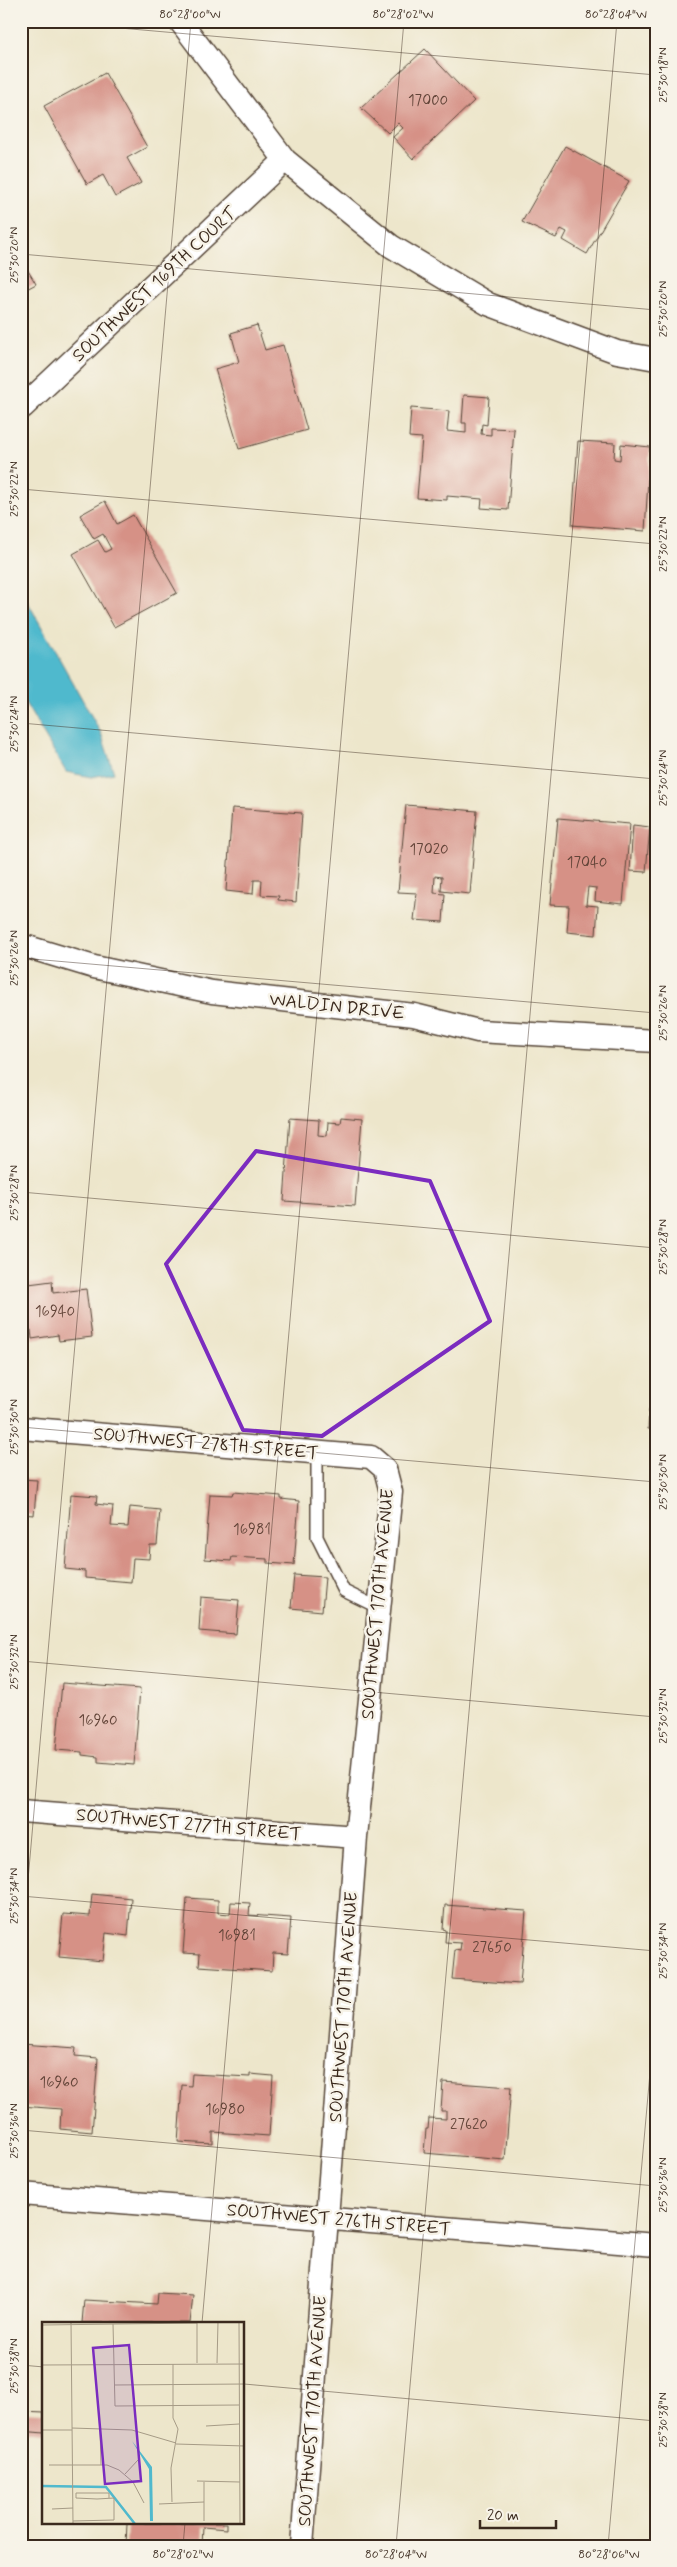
<svg xmlns="http://www.w3.org/2000/svg" width="677" height="2567" font-family="Mynerve,sans-serif">
<style>
.water{fill:#50b9cd;stroke:#467276}
.building{fill:#d69186}
.lines{fill:none;stroke-linecap:round;stroke-linejoin:round}
.lane-casing{stroke:#564638;stroke-width:14}
.street-casing{stroke:#564638;stroke-width:25}
.lane{stroke:#fff;stroke-width:11}
.street{stroke:#fff;stroke-width:22}
.marked{fill:none;stroke:#7b2cbf;stroke-width:4;stroke-linejoin:round}
.ticks{fill:none;stroke:#3b2a1e;stroke-width:1;stroke-opacity:0.45}
.labels{text-anchor:middle;stroke-width:5;stroke-linejoin:round;paint-order:stroke}
.number-label{font-size:15px;fill:#624438}
.street-label{font-size:18px;fill:#3b2a1e;stroke:#f7f3e8}
.inset-river{fill:none;stroke:#50b9cd;stroke-width:2.5}
.inset-road{fill:none;stroke:#a69b86;stroke-width:1}
.view{fill:#7b2cbf;fill-opacity:0.15;stroke:#7b2cbf;stroke-width:2.5}
.inset-edge{fill:none;stroke:#3b2a1e;stroke-width:2.5}
.neatline{fill:none;stroke:#3b2a1e;stroke-width:2}
.ticks-label{font-size:12px;text-anchor:middle;fill:#3b2a1e}
</style>
<rect width="100%" height="100%" fill="#f7f3e8"/>
<filter id="ink" filterUnits="userSpaceOnUse"><feTurbulence type="fractalNoise" baseFrequency=".02" numOctaves="2"/><feDisplacementMap in="SourceGraphic" scale="10" xChannelSelector="R" yChannelSelector="G"/><feConvolveMatrix kernelMatrix="1 2 1 2 8 2 1 2 1" color-interpolation-filters="sRGB"/></filter>
<filter id="wash" filterUnits="userSpaceOnUse"><feTurbulence type="fractalNoise" baseFrequency=".0096" numOctaves="4" result="noise"/><feDisplacementMap in="SourceGraphic" scale="20" xChannelSelector="R" yChannelSelector="G"/><feGaussianBlur stdDeviation="1.12" result="paint"/><feColorMatrix in="noise" values="0 0 0 0 0 0 0 0 0 0 0 0 0 0 0 0 0 1.4 0 .05"/><feComposite in="paint" operator="in"/></filter>
<g filter="url(#wash)">
<rect width="100%" height="100%" fill="#ede6cb"/>
<path class="water" d="M21,590L101,733L114,773L91,777L66,772L21,696Z"/>
<g id="blocks">
<path class="building" d="M425,49L474,101L413,159L393,137L403,128L398,123L388,133L361,108Z
M105,73L147,147L127,158L141,183L115,197L103,175L87,184L44,106Z
M565,146L629,181L587,254L563,240L567,232L561,229L556,238L522,222Z
M21,259L36,284L21,292Z
M257,325L265,350L283,345L307,430L239,449L215,369L239,362L231,333Z
M464,395L489,397L487,425L482,424L481,434L491,435V428L514,429L508,510L481,508L482,499L447,496V500L417,498L422,438L409,437L411,408L449,411L447,431L466,433V423H462Z
M578,441L615,443L614,459L620,460L621,444L650,447L645,531L572,525Z
M105,501L117,524L133,515L177,593L114,627L73,554L98,540L105,552L111,549L103,534L94,539L80,515Z
M406,805L477,811L470,894L441,891L442,877L435,876L434,893L445,894L443,922L414,920L417,893L398,892Z
M232,808L302,813L296,902L278,900L279,896L261,895L262,880H254L253,894L226,891Z
M558,818L630,824L623,904L595,901L596,888L588,887L586,905L598,906L596,935L567,932L569,906L550,905Z
M633,825L650,827L646,872L630,871Z
M341,1117L362,1119L355,1206L284,1201L290,1118L319,1120L318,1135L327,1136L328,1122L340,1123Z
M52,1281L53,1293L86,1289L92,1337L59,1341L58,1335L32,1339L31,1330L21,1331V1285Z
M649,1410H656V1429H648Z
M21,1479L37,1480L34,1515L21,1514Z
M233,1492L281,1496V1499L299,1501L294,1565L268,1563V1559L232,1557L231,1561L205,1559L210,1494L232,1495Z
M71,1494L97,1496L96,1504L113,1506L111,1526L128,1527L130,1507L160,1510L157,1545H150L149,1559L133,1558L131,1582L85,1578V1571L65,1569Z
M21,1517H25L23,1547H21Z
M294,1575L325,1577L322,1611L291,1608Z
M201,1597L239,1600L236,1634L199,1631Z
M62,1683L140,1689L134,1765L98,1762V1757L82,1755V1752L56,1750Z
M92,1894L131,1898L128,1936L106,1933L103,1961L59,1957L63,1914L90,1916Z
M187,1898L218,1900V1913L230,1914L231,1902L250,1903L249,1915L291,1918L288,1954L273,1953L272,1971L199,1966L200,1954L183,1953Z
M445,1905L526,1911L520,1984L452,1979L455,1950L460,1951L461,1943L445,1942L446,1930L443,1929Z
M22,2044L76,2048L75,2056L98,2058L92,2132L60,2129L61,2109L21,2106Z
M192,2074L250,2077V2074L273,2076L269,2136L213,2132V2144L178,2142L182,2085L191,2086Z
M443,2082L511,2087L505,2160L424,2153L426,2129H428L429,2118L446,2119V2111H441Z
M158,2293L193,2295L190,2323H82L84,2300L157,2304Z
M22,2412L44,2413V2433L21,2431Z
M127,2523H226V2529L203,2527L202,2546H126Z"/>
</g>
</g>
<g filter="url(#ink)">
<use href="#blocks" fill-opacity="0" stroke="#564638" stroke-width="1"/>
<g class="lines">
<g class="lane-casing">
<path id="lane" d="M317,1452V1537L344,1591L379,1608"/>
</g>
<g class="street-casing">
<path id="street" d="M180,21L285,160L391,246L488,304L617,352L656,359
M23,407L285,160
M21,945L94,967L212,992L414,1015L478,1031L656,1041
M21,1428L371,1457L385,1469L391,1492L356,1837L302,2546
M21,1811L356,1837
M21,2194L656,2245"/>
</g>
<use href="#lane" class="lane"/>
<use href="#street" class="street"/>
</g>
</g>
<path class="marked" d="M256,1151L430,1181L490,1321L322,1436L243,1430L166,1264Z"/>
<path class="ticks" d="M40,21L656,75M21,254L656,310M21,489L656,544M21,723L656,779M21,958L656,1013M21,1192L656,1248M21,1427L656,1482M21,1661L656,1717M21,1896L656,1951M21,1960L191,21M21,2130L656,2186M202,2323L404,21M21,2365L44,2367M244,2384L656,2421M183,2546L185,2523M396,2546L617,21M608,2546L656,2005"/>
<g class="labels">
<g class="number-label">
<text x="428" y="105">17000</text>
<text x="429" y="854">17020</text>
<text x="587" y="867">17040</text>
<text x="55" y="1316">16940</text>
<text x="252" y="1534">16981</text>
<text x="98" y="1725">16960</text>
<text x="237" y="1940">16981</text>
<text x="492" y="1952">27650</text>
<text x="59" y="2087">16960</text>
<text x="225" y="2114">16980</text>
<text x="469" y="2129">27620</text>
</g>
<g class="street-label">
<text transform="translate(154 284) rotate(-43)" y="6">SOUTHWEST 169TH COURT</text>
<text transform="translate(337 1006) rotate(6)" y="6">WALDIN DRIVE</text>
<text transform="translate(206 1443) rotate(5)" y="6">SOUTHWEST 278TH STREET</text>
<text transform="translate(377 1604) rotate(-85)" y="6">SOUTHWEST 170TH AVENUE</text>
<text transform="translate(189 1824) rotate(5)" y="6">SOUTHWEST 277TH STREET</text>
<text transform="translate(343 2007) rotate(-86)" y="6">SOUTHWEST 170TH AVENUE</text>
<text transform="translate(339 2219) rotate(5)" y="6">SOUTHWEST 276TH STREET</text>
<text transform="translate(312 2411) rotate(-86)" y="6">SOUTHWEST 170TH AVENUE</text>
</g>
</g>
<g transform="translate(42 2322)">
<rect width="202" height="202" fill="#ede6cb"/>
<path d="M90,119L110,145L111,199H108L107,147Z" fill="#50b9cd"/>
<path class="inset-river" d="M0,164L64,165L93,202"/>
<path class="inset-road" d="M29,0L31,202M197,0L198,202M71,2L73,84L197,83M0,3L155,1M155,41V0M175,41L176,0M0,43L203,42M72,63L203,62M164,104L197,102M30,106L90,108L134,121M58,107L59,143M0,108H30M134,122L203,124M7,143H31M31,143H65L77,148L91,160L102,181M83,152L96,138M155,159L198,160M162,160V199M130,180L129,146L136,107L131,96V42M117,182L162,180M10,187L31,186M31,199L72,198V176L55,177L34,176V171H67V176M123,202H141"/>
<path class="view" d="M87,23L99,159L63,162L51,26Z"/>
<rect width="202" height="202" class="inset-edge"/>
</g>
<rect width="677" height="2567" fill="none" stroke="#f7f3e8" stroke-width="55"/>
<path d="M480 2520v8h76v-8" fill="none" stroke="#3b2a1e" stroke-width="2.5"/>
<text x="487" y="2520" font-size="15" fill="#3b2a1e" stroke="#f7f3e8" stroke-width="4" paint-order="stroke">20 m</text>
<rect x="28" y="28" width="622" height="2512" class="neatline"/>
<g class="ticks-label">
<text x="190" y="18">80°28'00"W</text>
<text x="403" y="18">80°28'02"W</text>
<text x="616" y="18">80°28'04"W</text>
<text transform="translate(663 75) rotate(-90)" y="4">25°30'18"N</text>
<text transform="translate(14 255) rotate(-90)" y="4">25°30'20"N</text>
<text transform="translate(663 309) rotate(-90)" y="4">25°30'20"N</text>
<text transform="translate(14 489) rotate(-90)" y="4">25°30'22"N</text>
<text transform="translate(663 544) rotate(-90)" y="4">25°30'22"N</text>
<text transform="translate(14 724) rotate(-90)" y="4">25°30'24"N</text>
<text transform="translate(663 778) rotate(-90)" y="4">25°30'24"N</text>
<text transform="translate(14 958) rotate(-90)" y="4">25°30'26"N</text>
<text transform="translate(663 1013) rotate(-90)" y="4">25°30'26"N</text>
<text transform="translate(14 1193) rotate(-90)" y="4">25°30'28"N</text>
<text transform="translate(663 1247) rotate(-90)" y="4">25°30'28"N</text>
<text transform="translate(14 1427) rotate(-90)" y="4">25°30'30"N</text>
<text transform="translate(663 1482) rotate(-90)" y="4">25°30'30"N</text>
<text transform="translate(14 1662) rotate(-90)" y="4">25°30'32"N</text>
<text transform="translate(663 1716) rotate(-90)" y="4">25°30'32"N</text>
<text transform="translate(14 1896) rotate(-90)" y="4">25°30'34"N</text>
<text transform="translate(663 1951) rotate(-90)" y="4">25°30'34"N</text>
<text transform="translate(14 2131) rotate(-90)" y="4">25°30'36"N</text>
<text transform="translate(663 2185) rotate(-90)" y="4">25°30'36"N</text>
<text transform="translate(14 2366) rotate(-90)" y="4">25°30'38"N</text>
<text transform="translate(663 2420) rotate(-90)" y="4">25°30'38"N</text>
<text x="183" y="2558">80°28'02"W</text>
<text x="396" y="2558">80°28'04"W</text>
<text x="609" y="2558">80°28'06"W</text>
</g>
</svg>
